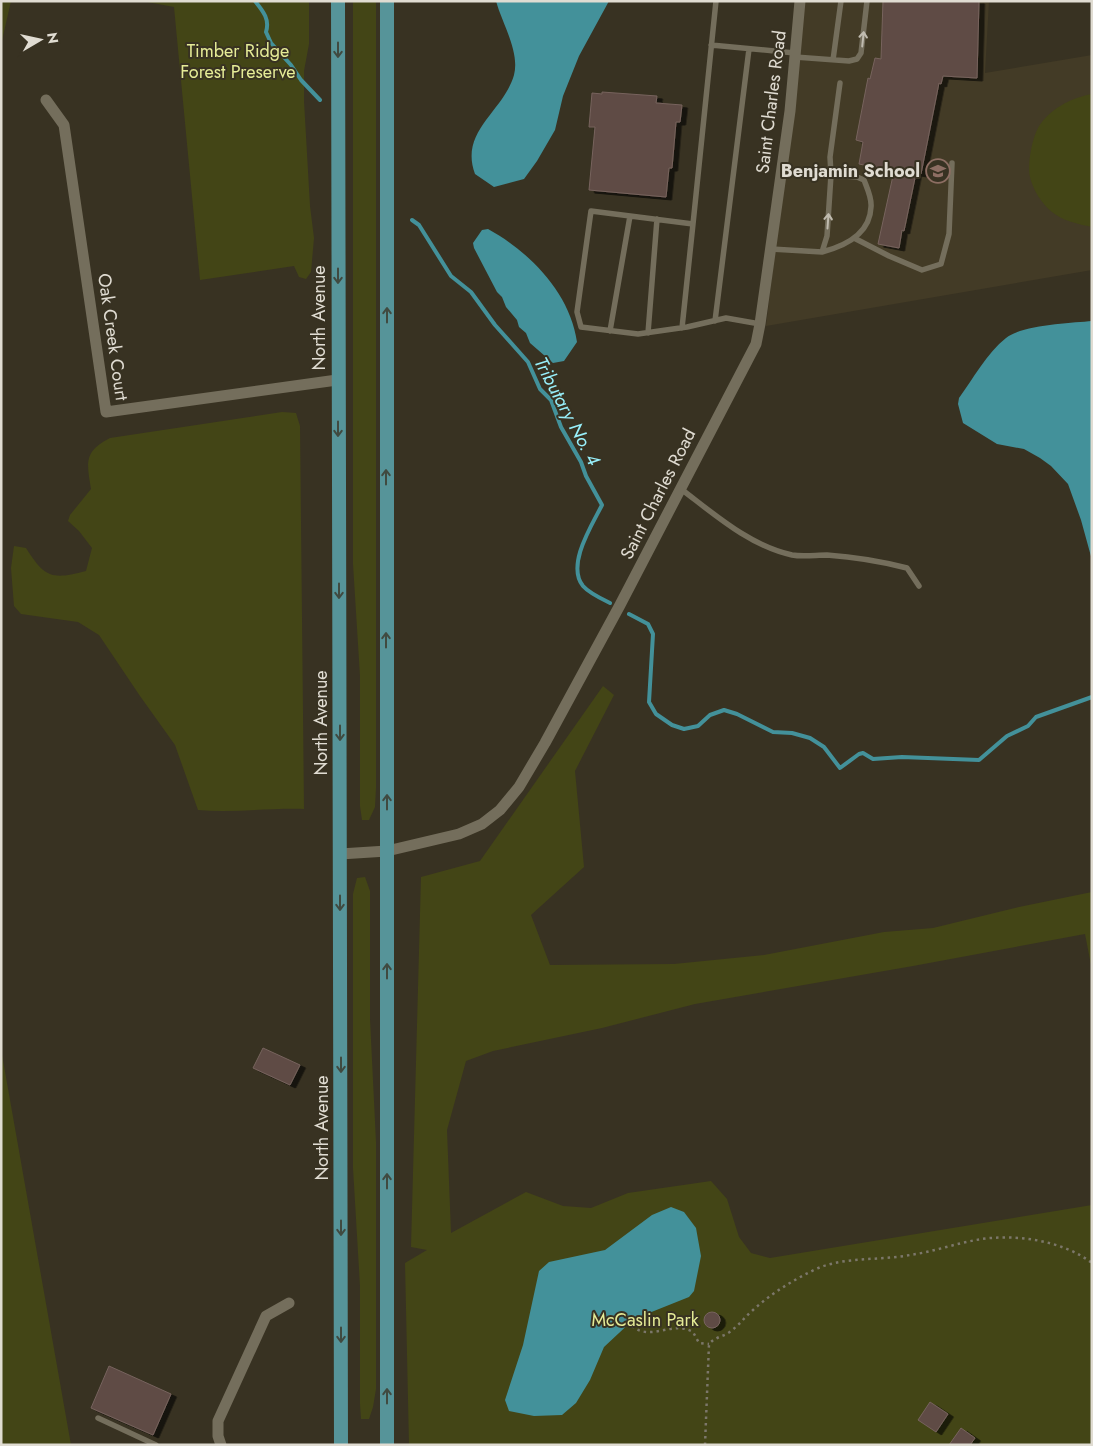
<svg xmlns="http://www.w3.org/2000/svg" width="1093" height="1446" font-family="Jost,sans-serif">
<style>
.built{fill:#433b26}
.green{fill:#434516}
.water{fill:#43919a}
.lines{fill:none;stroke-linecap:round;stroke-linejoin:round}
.stream{stroke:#43919a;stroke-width:4}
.building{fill:#5e4b45;stroke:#77635d;filter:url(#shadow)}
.path{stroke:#7c776a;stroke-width:2.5;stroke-dasharray:2.5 4;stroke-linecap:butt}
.service{stroke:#746e5c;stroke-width:5.5}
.minor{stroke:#746e5c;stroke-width:11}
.primary{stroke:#569499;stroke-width:14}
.oneway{stroke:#c0bbaf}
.oneway2{stroke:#404a40}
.labels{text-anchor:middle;stroke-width:4;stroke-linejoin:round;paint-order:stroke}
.park-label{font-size:18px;fill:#e5eb96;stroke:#383222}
.street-label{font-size:18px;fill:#e0dcd2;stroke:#383222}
.poi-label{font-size:18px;font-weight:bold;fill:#e0dcd2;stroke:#383222;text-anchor:end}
.water-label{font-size:19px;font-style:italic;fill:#98f0fb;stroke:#383222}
</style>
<defs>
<filter id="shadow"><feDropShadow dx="5.5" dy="3" stdDeviation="0" flood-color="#0009"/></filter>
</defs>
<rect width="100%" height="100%" fill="#383222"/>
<path class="built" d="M805,1H989L985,73L1092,55V270L766,326Z"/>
<path class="green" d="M1,1H11L1,45Z
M142,1H309V44L304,71V101L310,206L314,238L311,272L306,279L299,277L294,266L200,280L174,7Z
M353,1H376V788L375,807L369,820H362L360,806V676L353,564Z
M1092,94V227C1078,224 1063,221 1052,212C1042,204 1033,190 1030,177C1027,165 1032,139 1038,128C1049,109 1071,98 1092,94Z
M282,412L296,413L300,426L304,809C268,808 233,813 198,810L175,745L140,696L99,635L78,622L21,614L14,606L11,568L14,546L26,548C45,578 52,580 86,571L92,548L79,531L68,521L70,515L91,489C87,463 83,452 110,438Z
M603,686L614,695L575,771L584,867L531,915L550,965L674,964L764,955L884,932L933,928L1019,907L1092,892V970L1085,934L913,966L695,1004L602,1028L493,1051L466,1061L447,1130L451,1233L526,1192L563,1206L591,1208L628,1193L711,1181L727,1199L739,1237L751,1253L770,1258L1092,1205V1445H409L405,1263L427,1250L411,1247L421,877L480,861Z
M365,877L370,891V1019L376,1142V1389L373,1407L369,1419H361L360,1404V1286L353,1168V894L357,878Z
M1,1049L71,1445H1Z"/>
<path class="water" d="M496,1H609L579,56L563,96L555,130L537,161L524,179L494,187L475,174C459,131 504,111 514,75C520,52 502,23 496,1Z
M488,229C530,252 570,293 577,342L564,361L553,363L530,343L526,333L519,327L517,320L506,307L502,297L497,292L474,248L473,243L482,230Z
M1092,321V560L1081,520L1068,484L1051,466L1040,458L1024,449L997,444L963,423L958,404L959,398C973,379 987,353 1006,338C1021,325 1071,323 1092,321Z
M671,1207L684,1212L696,1228L701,1256L694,1291L689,1297L634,1319L604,1347L590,1380L576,1403L562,1415L534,1416L509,1411L505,1400L523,1345L539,1271L549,1262L605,1250L652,1215Z"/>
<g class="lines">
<path class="stream" d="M255,1C263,11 270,19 266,32L271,43L291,65L301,80L320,100
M412,220L419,225L451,276L471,292L495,325L528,362L540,389L551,400L561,427L581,462L586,476L602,505C592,525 566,565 583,586C589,593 602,599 610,603
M629,614L648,624L653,634L649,702L656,714L672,725L684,729L698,726L710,715L724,710L737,714L773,732L792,733L810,738L824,747L840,768L859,754L863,753L873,759L902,757L979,760L1007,736L1028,726L1036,717L1092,697"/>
</g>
<path class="building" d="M883,1H979L977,78L943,76L941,84L939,83L921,174L916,173L904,231L902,230L899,248L878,244L894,171L859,164L863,142L856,140L868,78L870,79L875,58L881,59Z
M602,92L657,96L656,103L682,105L680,122H676L672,168H669L666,197L589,190L595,127H589L592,93L602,94Z
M263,1048L300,1065L290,1085L253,1068Z
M704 1320a8 8 0 1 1 16 0a8 8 0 1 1-16 0Z
M109,1366L171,1394L153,1435L91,1408Z
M930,1402L948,1414L936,1432L918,1420Z
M961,1428L975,1438L970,1445H949Z"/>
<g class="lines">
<path class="path" d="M632,1326C651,1342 672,1320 693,1332L699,1343L709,1344
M705,1445L709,1344C716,1336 724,1337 731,1331C739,1325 745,1317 753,1310C772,1293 793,1280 816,1269C846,1256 879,1261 910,1255C932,1252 954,1244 976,1240C1013,1233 1062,1240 1092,1263"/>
<path class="service" d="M716,1L693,224L591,211L577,312L581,327L638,334L687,327L726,318L760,324
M711,45L795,53
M795,57L849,61L857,59L861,53L867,1
M833,60L841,1
M854,238L889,256L922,270L941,264L949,234L952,163
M771,249L822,252L827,236L831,175L781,172
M822,252C845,246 870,234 871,207C872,198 867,188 864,180L857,177L831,175L830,157L840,83
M715,321L749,49
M682,328L693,224
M610,331L630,216
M648,333L657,219
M681,489C714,514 750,546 792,555C803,557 816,555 827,555C855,557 880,561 907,568L919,586
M98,1418L156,1445"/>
<path class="minor" d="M46,100L64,125L106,412L337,380
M340,854L387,851L459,834L482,824L500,810L519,787L545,743L620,605L756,344L760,324L790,111L800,1
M221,1445L218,1436V1421L266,1316L289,1303"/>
<path class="primary" d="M338,1C338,482 341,964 341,1445
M387,1V1445"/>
</g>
<defs><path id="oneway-shaft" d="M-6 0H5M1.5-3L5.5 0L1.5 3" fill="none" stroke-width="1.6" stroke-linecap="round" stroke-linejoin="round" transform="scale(1.25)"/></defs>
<g class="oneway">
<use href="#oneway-shaft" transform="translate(863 39) rotate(-84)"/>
<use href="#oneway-shaft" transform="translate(828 221) rotate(-86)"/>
</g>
<g class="oneway2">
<use href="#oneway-shaft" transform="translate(338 50) rotate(90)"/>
<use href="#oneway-shaft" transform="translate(338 276) rotate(90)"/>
<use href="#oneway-shaft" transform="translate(387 315) rotate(-90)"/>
<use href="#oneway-shaft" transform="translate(338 429) rotate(90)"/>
<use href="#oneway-shaft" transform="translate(386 477) rotate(-90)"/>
<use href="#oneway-shaft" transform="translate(339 591) rotate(90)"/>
<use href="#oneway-shaft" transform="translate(386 640) rotate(-90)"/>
<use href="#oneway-shaft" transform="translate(340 733) rotate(90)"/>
<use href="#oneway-shaft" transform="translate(387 802) rotate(-90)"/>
<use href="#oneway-shaft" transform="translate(340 903) rotate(90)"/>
<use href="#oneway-shaft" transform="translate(387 971) rotate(-90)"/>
<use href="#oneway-shaft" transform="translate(341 1065) rotate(90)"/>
<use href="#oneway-shaft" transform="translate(387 1181) rotate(-90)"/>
<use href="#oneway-shaft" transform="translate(341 1228) rotate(90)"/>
<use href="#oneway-shaft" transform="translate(341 1335) rotate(90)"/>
<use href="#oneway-shaft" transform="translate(387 1396) rotate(-90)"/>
</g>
<defs>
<g id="school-ring" transform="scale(1.25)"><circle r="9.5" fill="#383222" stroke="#8d6e63" stroke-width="1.5"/><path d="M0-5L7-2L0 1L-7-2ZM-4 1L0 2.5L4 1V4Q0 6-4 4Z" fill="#8d6e63"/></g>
</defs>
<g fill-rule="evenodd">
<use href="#school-ring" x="938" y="171"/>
</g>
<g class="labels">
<g class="park-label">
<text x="238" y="57">Timber Ridge<tspan x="238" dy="21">Forest Preserve</tspan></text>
<text x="645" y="1326">McCaslin Park</text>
</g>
<g class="street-label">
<text transform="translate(771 102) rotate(-83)" y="6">Saint Charles Road</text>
<text transform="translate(319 318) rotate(-90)" y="6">North Avenue</text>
<text transform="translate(113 337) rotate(82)" y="6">Oak Creek Court</text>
<text transform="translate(658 494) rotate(-63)" y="6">Saint Charles Road</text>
<text transform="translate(321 723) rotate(-90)" y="6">North Avenue</text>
<text transform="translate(322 1128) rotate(-90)" y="6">North Avenue</text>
</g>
<g class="poi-label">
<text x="920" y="177">Benjamin School</text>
</g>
<g class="water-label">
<text transform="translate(568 411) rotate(62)" y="7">Tributary No. 4</text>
</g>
</g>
<rect width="1093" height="1446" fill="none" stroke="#e0dcd2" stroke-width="5"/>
<g transform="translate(40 40) rotate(81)" stroke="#383222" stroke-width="4" paint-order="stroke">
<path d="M0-4L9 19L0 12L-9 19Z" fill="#e0dcd2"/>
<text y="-8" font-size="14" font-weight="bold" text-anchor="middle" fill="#e0dcd2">N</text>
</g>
</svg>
